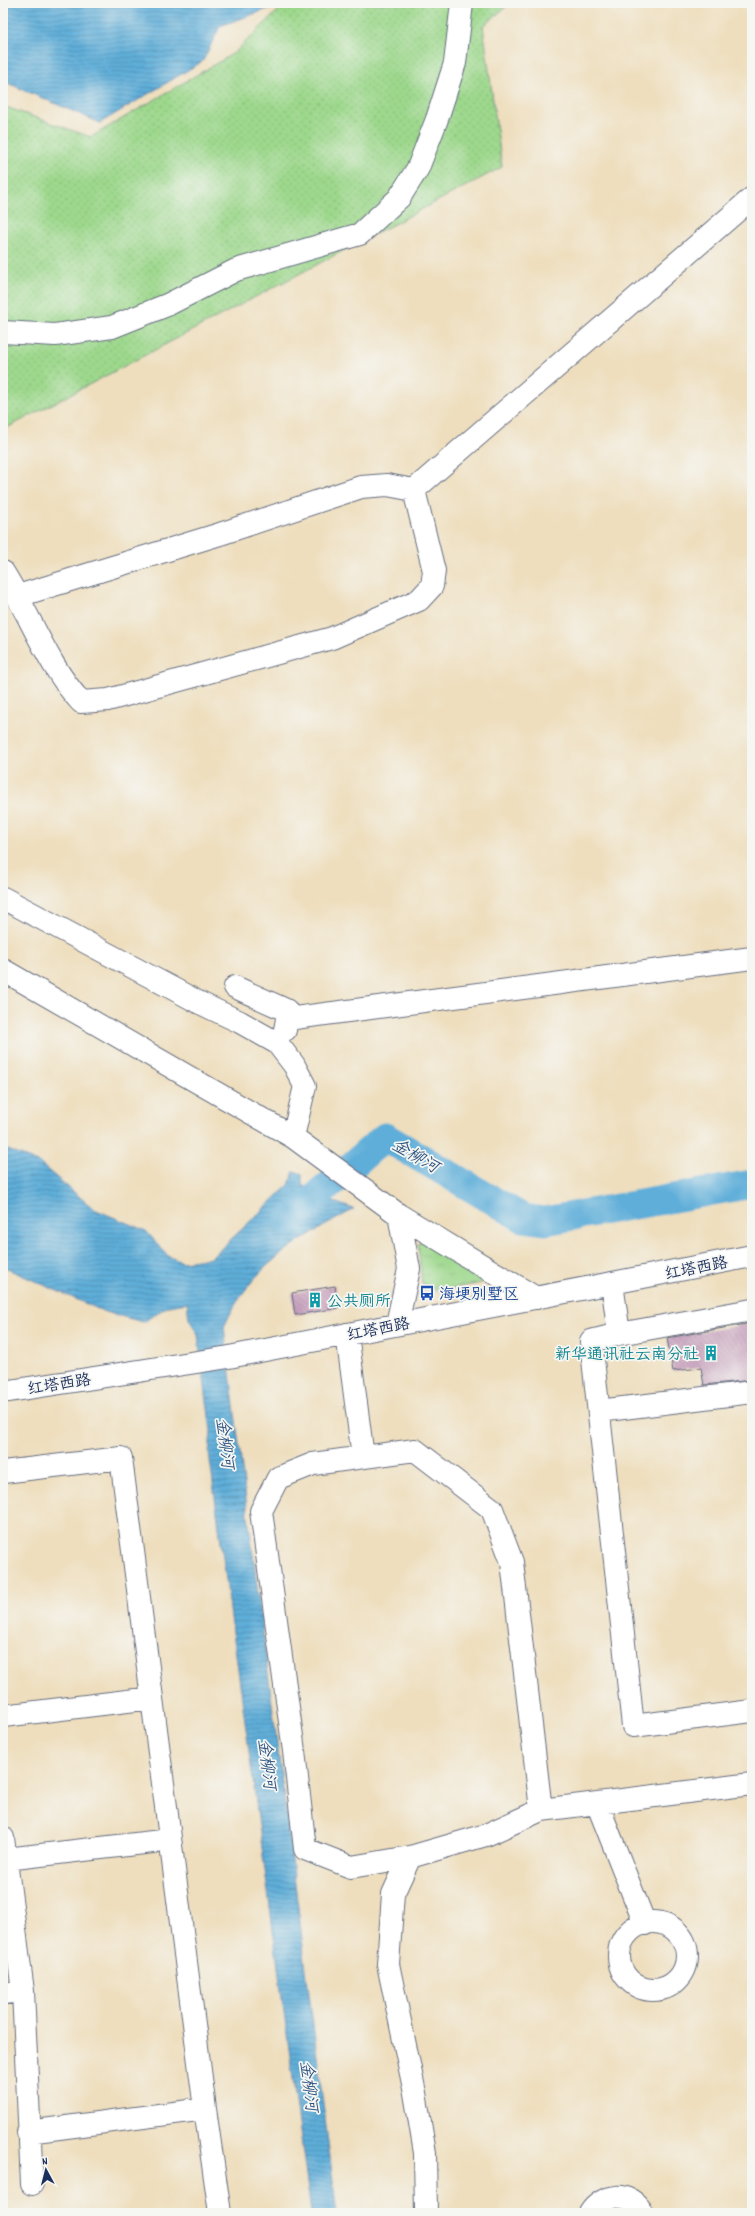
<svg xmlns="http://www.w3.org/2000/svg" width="755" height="2216" font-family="Dekko,'LXGW WenKai TC',sans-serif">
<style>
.grass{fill:url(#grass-tufts);stroke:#5c8475}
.garden{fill:url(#garden-dots);stroke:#5c8475}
.water{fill:url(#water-rules);stroke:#3d6e9c}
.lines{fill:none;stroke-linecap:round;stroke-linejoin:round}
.river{stroke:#5faed9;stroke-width:29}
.building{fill:url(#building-back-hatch)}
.minor-casing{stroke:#656c7f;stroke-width:24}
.minor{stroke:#fff;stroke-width:22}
.labels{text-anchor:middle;stroke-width:3.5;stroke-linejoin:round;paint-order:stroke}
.street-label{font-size:16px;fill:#1b2f5e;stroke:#f6f6f2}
.transit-label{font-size:16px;fill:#164399;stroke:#f6f6f2;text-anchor:start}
.culture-label{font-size:16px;fill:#0d838f;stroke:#f6f6f2;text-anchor:start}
.water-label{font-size:17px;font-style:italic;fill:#2f5583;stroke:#f6f6f2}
</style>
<defs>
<pattern id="grass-tufts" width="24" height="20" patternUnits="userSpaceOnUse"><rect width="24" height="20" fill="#9dd88c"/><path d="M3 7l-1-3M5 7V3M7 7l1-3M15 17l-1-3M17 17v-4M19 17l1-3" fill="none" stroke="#87ba7b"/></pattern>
<pattern id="garden-dots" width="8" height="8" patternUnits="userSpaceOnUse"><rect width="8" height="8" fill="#9dd88c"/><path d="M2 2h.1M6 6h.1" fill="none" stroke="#87ba7b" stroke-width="1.8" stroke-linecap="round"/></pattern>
<pattern id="water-rules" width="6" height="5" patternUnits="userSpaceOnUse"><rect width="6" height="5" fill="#5faed9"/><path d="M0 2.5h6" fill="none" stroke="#4e8eb3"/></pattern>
<pattern id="building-back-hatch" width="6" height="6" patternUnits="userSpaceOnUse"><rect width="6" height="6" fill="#c297b7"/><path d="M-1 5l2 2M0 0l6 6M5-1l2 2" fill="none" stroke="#9d7c98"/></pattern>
</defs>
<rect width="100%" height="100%" fill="#f6f6f2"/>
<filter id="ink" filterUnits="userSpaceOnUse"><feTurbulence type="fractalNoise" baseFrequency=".025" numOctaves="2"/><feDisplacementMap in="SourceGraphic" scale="8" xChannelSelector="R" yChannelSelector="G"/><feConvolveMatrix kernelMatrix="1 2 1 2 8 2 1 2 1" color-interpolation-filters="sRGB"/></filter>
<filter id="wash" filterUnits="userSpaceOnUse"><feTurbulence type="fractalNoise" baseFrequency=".012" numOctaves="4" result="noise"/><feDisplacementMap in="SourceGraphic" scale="16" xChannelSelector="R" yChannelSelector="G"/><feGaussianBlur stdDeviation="0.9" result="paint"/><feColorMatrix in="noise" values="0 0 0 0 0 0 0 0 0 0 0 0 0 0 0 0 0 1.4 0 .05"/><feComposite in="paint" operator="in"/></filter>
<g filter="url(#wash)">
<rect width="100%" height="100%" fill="#eedebd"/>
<path class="grass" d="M423,1242L483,1273L482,1283L438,1291L422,1283L418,1244Z"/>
<path class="garden" d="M286,3H511L483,26L502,167L3,430V106L91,137L234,53Z"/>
<path class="water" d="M3,3H285L220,26L203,61L100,123L3,81Z
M3,1148L38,1162L94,1209L146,1231L169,1257L183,1262L211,1258L289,1185L294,1171L302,1174V1185L328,1200L354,1209C297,1242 252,1263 224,1327L337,2213H311L209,1453L211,1431L198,1335L189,1319L187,1303L168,1306L143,1322L105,1312L3,1267Z"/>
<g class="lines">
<path class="river" d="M288,1221L385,1137L523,1218L545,1221L752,1184"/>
</g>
<g id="blocks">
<path class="building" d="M335,1286L338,1308L295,1315L292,1293Z
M752,1323V1380L704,1385L701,1368L673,1371L667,1338Z"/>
</g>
</g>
<g filter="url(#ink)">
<use href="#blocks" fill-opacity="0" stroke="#656c7f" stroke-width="1"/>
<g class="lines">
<g class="minor-casing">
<path id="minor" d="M3,332L55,335L112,327L167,305L236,270L360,234L399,198L418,168L437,119L455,63L462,3
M414,490L752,198
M3,572C30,614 47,665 81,702L108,700L332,638L419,600L432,586L434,571L414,490L387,485L361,487L220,534L18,596
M3,898L198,1002L240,1022L277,1043L294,1065L305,1086L293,1137
M3,970L293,1137L399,1215L536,1298
M235,987L286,1010L287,1019L285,1030
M287,1019L752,958
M612,1283L619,1334
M752,1310L619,1334L591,1341L633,1726L752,1711
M397,1324L409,1269L399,1215
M347,1334L363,1457
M3,1392L229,1357L752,1256
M599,1411L752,1392
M3,1472L121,1458L205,2109L220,2213
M3,1716L152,1698
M597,1803L645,1924
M3,1838L23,1991L32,2184
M410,1857L351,1867L305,1849L294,1751L261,1511L278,1478L313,1464L415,1450L492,1509L512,1562L541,1810
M6,1859L170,1840
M619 1956a34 34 0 1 1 68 0a34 34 0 1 1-68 0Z
M3,1993L23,1991
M28,2132L205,2109
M426,2213L425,2153L415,2093L388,1964L393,1894L410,1857L486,1835L541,1810L752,1784
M590,2213C602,2194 631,2189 642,2213"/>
</g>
<use href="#minor" class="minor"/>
</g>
</g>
<defs>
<g id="bus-bare" transform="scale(1.2)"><path d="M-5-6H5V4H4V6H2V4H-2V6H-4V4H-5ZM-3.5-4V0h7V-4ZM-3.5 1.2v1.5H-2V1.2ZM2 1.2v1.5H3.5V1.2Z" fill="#1a4fb4" stroke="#f6f6f2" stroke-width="2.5" paint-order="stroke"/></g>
<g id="building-bare" transform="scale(1.2)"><path d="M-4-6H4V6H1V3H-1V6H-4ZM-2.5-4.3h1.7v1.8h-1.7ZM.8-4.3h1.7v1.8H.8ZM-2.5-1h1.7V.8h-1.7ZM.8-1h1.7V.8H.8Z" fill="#0f9aa8" stroke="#f6f6f2" stroke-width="2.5" paint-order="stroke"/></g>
</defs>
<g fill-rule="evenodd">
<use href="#bus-bare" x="427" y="1293"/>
<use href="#building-bare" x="315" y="1300"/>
<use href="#building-bare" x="711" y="1353"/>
</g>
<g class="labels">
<g class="street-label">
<text transform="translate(696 1267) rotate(-11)" y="6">红塔西路</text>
<text transform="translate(378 1328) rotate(-11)" y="6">红塔西路</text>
<text transform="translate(59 1383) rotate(-9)" y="6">红塔西路</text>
</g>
<g class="transit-label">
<text x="439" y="1299">海埂别墅区</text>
</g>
<g class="culture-label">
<text x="327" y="1306">公共厕所</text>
<text x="699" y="1359" text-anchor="end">新华通讯社云南分社</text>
</g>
<g class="water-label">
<text transform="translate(416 1155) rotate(30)" y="6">金柳河</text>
<text transform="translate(226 1443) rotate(83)" y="6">金柳河</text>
<text transform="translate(268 1764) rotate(83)" y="6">金柳河</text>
<text transform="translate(310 2086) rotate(83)" y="6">金柳河</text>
</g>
</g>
<rect width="755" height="2216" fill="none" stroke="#f6f6f2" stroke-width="16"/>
<g transform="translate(46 2170) rotate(353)" stroke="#f6f6f2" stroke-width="3" paint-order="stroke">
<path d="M0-3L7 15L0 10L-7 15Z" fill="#1b2f5e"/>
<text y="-6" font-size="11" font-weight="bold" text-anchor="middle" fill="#1b2f5e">N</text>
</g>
</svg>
